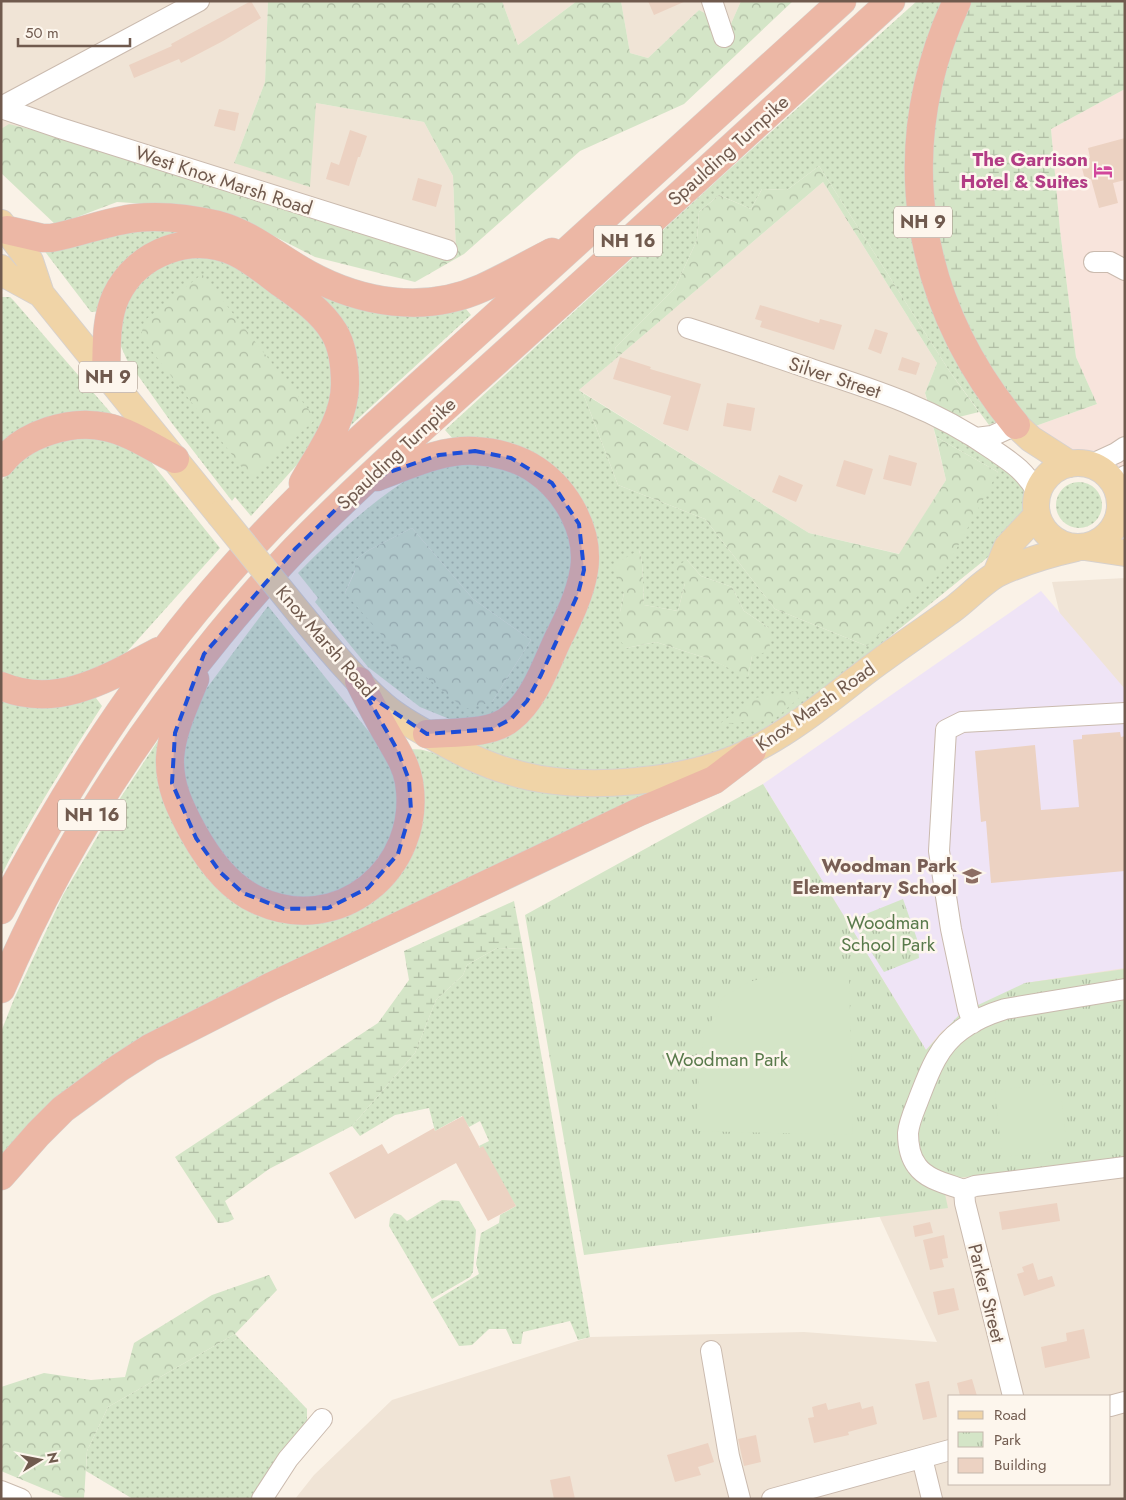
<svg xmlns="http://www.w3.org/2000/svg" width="1126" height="1500" font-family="Jost,sans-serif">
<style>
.residential{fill:#f0e4d6;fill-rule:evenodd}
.commercial{fill:#f8e4dc}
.education{fill:#efe4f6}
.grass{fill:url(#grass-dots);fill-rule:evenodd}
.forest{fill:url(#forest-crowns)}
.wetland{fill:url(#wetland-marsh)}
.park{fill:url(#park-tufts)}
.pitch{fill:#d4e5c7}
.building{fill:#ecd2c2}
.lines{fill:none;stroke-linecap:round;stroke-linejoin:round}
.minor-casing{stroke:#cabaae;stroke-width:22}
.major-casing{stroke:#d7d1cd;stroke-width:28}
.highway-casing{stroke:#d7d1cd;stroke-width:29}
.minor{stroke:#fff;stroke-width:20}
.major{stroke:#f0d4a7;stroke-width:26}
.highway{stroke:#ecb7a5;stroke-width:28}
.major-bridge-casing{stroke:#d7d1cd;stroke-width:28;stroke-linecap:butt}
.major-bridge{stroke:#f0d4a7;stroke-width:26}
.marked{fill:#1d4ed8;fill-opacity:0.2;stroke:#1d4ed8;stroke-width:4;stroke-dasharray:10 6;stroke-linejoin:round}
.labels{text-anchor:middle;stroke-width:5;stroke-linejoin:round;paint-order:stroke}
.shield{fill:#fdf6ed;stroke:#9a897e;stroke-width:1}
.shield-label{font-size:18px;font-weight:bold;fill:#705a4e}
.street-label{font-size:19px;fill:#705a4e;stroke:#fdf6ed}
.hotel-label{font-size:19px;font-weight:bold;fill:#b23c85;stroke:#fdf6ed;text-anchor:end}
.education-label{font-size:19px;font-weight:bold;fill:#785e54;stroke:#fdf6ed;text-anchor:end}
.park-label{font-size:19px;fill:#597a4b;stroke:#fdf6ed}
</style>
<defs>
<pattern id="grass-dots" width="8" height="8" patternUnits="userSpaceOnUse" patternTransform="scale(1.25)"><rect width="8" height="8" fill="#d4e5c7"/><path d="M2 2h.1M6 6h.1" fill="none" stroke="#b0bda4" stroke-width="1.8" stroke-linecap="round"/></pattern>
<pattern id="forest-crowns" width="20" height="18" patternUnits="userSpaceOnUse" patternTransform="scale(1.25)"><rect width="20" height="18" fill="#d4e5c7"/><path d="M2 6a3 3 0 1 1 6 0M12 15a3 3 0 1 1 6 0" fill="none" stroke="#b0bda4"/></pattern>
<pattern id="wetland-marsh" width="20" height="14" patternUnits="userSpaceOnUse" patternTransform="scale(1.25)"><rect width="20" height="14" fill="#d4e5c7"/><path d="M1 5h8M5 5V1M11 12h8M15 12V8" fill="none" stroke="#b0bda4"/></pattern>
<pattern id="park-tufts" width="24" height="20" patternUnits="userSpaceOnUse" patternTransform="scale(1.25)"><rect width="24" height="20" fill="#d4e5c7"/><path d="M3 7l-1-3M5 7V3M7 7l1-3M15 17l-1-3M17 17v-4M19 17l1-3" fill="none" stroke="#b0bda4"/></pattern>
</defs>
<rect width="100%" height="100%" fill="#faf2e7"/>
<path class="residential" d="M1,1H268L265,82L234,163L316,103L424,122L453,176L456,251L1,129Z
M502,1H577L518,45Z
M621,1H741L730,26L699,10L648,58L630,53Z
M823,182L937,363L925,393L946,480L900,554L809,533L579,390Z
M1125,578V1499H295L314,1475L392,1400L590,1337L804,1332L937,1342L870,1196L697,886L911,850L1061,619L1052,582ZM950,1396H1110V1484H950Z"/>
<path class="commercial" d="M1125,89V495L1118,479L1105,464L1088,456L1077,455L1030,428L1097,404L1076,357L1060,230L1051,129Z"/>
<path class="education" d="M1041,591L1125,689V968L1025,983L942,1031L926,1050L763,784Z"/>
<path class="grass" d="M917,1H949L1000,420L989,425L950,372L819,166L787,190L762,189L751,209L719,195L699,212L697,240L675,288L615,348L619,356L579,390L583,393L618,485L705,519L775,609L867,646L998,472L936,437L933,426L960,440L1015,477L1029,492L1030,504L1021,520L987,558L861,660L813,697L749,738L707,757L670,767L572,771L514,762L463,744L483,739L588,594L583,509L454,440L445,430L723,175ZM639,550L642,562L644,605L678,611L685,583L687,560L701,576L732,587L744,611L769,628L752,656L748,676L709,659L656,642L626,648L620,612L624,593Z
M160,222L312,283L462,304L471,315L350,426L344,422L349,344L197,236L104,311L91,312L43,249Z
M216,253L308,308L341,369L320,439L251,516L235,497L232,501L171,422L127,360L119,342L118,312L155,263Z
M1,297H10L14,301L124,428L108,425L1,458Z
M105,435L147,457L220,548L124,655L98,671L39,687L1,677V482C11,468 32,447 50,442C67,438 87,438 105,435Z
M448,461L522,469L564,509L576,564L522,696L485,719L452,720L420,707L368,667L315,602L318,598L298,573C334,536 374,499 419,472C428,467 439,464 448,461ZM412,528L473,599L531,640L492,702L345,593L355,570V560L369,550Z
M1056 505a23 23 0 1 1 46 0a23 23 0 1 1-46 0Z
M268,606L390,758L394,756L400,832L361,885L309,901L254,888L202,834L178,770L195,704Z
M93,694L102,706C66,762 31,817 1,876V696Z
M161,736L165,769L258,909L387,883L405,751C426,744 447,761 466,768C537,795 585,802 660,789L188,1020L1,1164V1032L14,999L63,895L117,803Z
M497,948L523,949L590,1337L578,1340L570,1321L523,1332L521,1344H513L506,1329H489L472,1345L459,1346L433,1302L479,1274L476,1264L481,1233L499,1223L500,1215L516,1206L479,1146L489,1141L480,1121L469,1127L462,1116L435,1131L429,1108L395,1115L360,1136L352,1126L415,1053L436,1000L463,975L467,965Z
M442,1200L459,1201L476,1230L473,1272L470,1277L432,1299L389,1226L390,1218L394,1213L401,1215L407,1221Z
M235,1334L307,1409V1424L255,1499H133L86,1471L87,1451L108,1407Z"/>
<path class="forest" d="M268,1H502L518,45L577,1H621L630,53L648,58L699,10L730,26L741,1H793L684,104L580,151L464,254L415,282L315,257L258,228L179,206L117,202L56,225L1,173V129L9,124L121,152L456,251L453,176L424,122L316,103L310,187L234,163L265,82Z
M819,166L950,372L979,412L955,418L928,403L925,393L937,363L823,182L619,356L615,348L675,288L697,240L699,212L719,195L751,209L762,189L787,190Z
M202,274L316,419L250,478L141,337L144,321Z
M583,393L809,533L899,554L946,480L936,437L998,472L946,568L867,646L775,609L705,519L618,485Z
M412,528L473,599L531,640L492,702L465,709L399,655L345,593L355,571V560L369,550Z
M639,550L642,562L644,605L678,611L685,583L675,567L687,560L701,576L732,587L744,611L769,628L770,651L752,656L748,677L709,659L656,642L626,648L619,639L620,612L624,593L613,565Z
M809,689L776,718L718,725L755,698Z
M269,1275L277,1290L235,1334L108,1407L87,1451L84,1499H68L1,1471V1387L44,1373L91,1380L125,1377L134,1343L212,1295Z"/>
<path class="wetland" d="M965,1H1125V89L1051,129L1060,230L1076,357L1097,404L1030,428L980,355L951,293L930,207L929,136L955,23Z
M514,901L523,949L497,948L467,965L463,975L436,1000L415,1053L352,1126L269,1169L225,1201L234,1219L228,1222L218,1223L175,1157L378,1023L409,980L404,951Z"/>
<path class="park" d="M763,784L926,1050L961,1013L1025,983L1125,969V1157L942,1180L948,1208L584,1255L525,915Z
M903,899L917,939L919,958L884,972L851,920Z"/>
<path class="pitch" d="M785,972H849L853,1135L698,1131V1085L704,1036L723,997L749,982Z
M1060,1083L1067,1150L1002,1157L995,1090Z"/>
<path class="building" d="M251,1L261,18L223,41L181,63L179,59L134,78L129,65L172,46L171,44Z
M648,1H686L654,15Z
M219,109L239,113L235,131L214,126Z
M350,130L367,136L360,157H358L349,186L326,179L331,162L339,165Z
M1125,138V180L1113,183L1118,203L1099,208L1091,179L1085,180L1080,160L1090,158L1088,148Z
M418,178L442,185L436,207L412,200Z
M760,305L819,323L820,319L842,325L834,350L760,327L762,321L755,319Z
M875,329L888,333L881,354L868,349Z
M620,357L651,367L650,369L701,384L688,431L663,424L671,396L613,379Z
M902,357L920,363L916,375L898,370Z
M727,403L755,408L751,431L723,426Z
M889,455L917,463L911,486L883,479Z
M844,460L873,469L865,495L836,486Z
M779,475L803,485L796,502L772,492Z
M1120,732L1121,737L1125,736V871L991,883L986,821L981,822L975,751L1035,745L1041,810L1079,807L1073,740L1082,739V735Z
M463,1116L480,1148L483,1146L516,1206L488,1221L456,1163L355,1219L329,1173L382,1144L388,1154L434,1128L435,1131Z
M1057,1203L1060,1221L1002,1230L999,1212Z
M930,1222L933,1233L915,1237L913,1226Z
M944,1235L948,1258L942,1259L944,1267L930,1270L923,1240Z
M1033,1263L1038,1280L1052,1276L1055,1286L1024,1296L1017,1274L1024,1272L1022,1267Z
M954,1288L959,1310L938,1315L933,1292Z
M1084,1329L1090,1358L1045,1368L1041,1347L1067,1341L1066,1333Z
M972,1379L977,1396H960L957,1383Z
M929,1381L937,1417L923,1420L915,1384Z
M860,1402L862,1409L873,1406L877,1424L848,1432L849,1435L814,1443L808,1418L814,1417L812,1407L826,1403L828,1410Z
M756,1435L761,1462L744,1466L738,1439Z
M708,1443L714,1462L698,1467L701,1475L675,1482L667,1455Z
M570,1476L575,1499H554L550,1480Z"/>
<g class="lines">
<g class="minor-casing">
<path id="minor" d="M712,1L724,37
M1,107L199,1
M1,108L60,128L447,250
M1094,262H1110L1125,270
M688,328C729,341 770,355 811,369C876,390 935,409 992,449C1014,464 1024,470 1038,493
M976,438L992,436L1016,425
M1090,465L1116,453L1125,447
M1119,495L1125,476
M973,1023L968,1009L951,929L939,851L946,730L962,722L1125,713
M964,1190C948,1184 927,1180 917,1166C910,1157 908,1145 908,1133C909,1122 914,1111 918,1101C928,1075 937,1047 961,1030C974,1020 989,1014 1005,1009L1125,989
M964,1190L965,1203L1013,1396
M964,1190L975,1186L1125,1167
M711,1351L729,1456L740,1499
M1110,1406L1125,1402
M922,1458L932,1499
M1,1491L21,1499
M262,1499L288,1459L322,1419
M772,1499L950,1450"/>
</g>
<g class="major-casing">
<path id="major" d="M1,223L30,261L41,294
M1,268L8,276L41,294L219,514
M1016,425L1031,439L1070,464
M1036 505a42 42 0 1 1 84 0a42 42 0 1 1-84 0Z
M1085,547L1125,553
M996,574L1007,547L1037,515
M301,615C327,646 353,678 383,705C398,718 416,728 433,737C458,751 482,764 511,772C579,793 690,783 753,750C767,743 780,735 792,727C823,707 850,683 879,662C902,645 926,629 949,612C964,602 984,580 999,573C1023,562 1049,554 1076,548"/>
</g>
<g class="highway-casing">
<path id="highway" d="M957,1C889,148 914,301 1016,425
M7,230L42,238H51C80,233 107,221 136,218C163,215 192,219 218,225C252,234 278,258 308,274C361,303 424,314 482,288C506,277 529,264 552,252
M106,374C107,348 105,320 116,296C137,252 191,232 235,252C252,260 267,273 282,284C302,298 322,312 334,332C343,347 345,367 345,384C345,420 320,452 303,483
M1,463C23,434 71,419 106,427C130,432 153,448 175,459
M377,477C407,466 441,449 475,451C495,452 519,458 536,470C567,491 590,532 584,570C580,595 568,619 557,641C545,667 534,700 511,718C492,735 452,732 427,734
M195,679C185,704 172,730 170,758C169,786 180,808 193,832C208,859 228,887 257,900C338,938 423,869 409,782C406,764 396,750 387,734C377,717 368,699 359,681
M1,686C58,710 110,677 159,651
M1,910C66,788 136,677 228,573C303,487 391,411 476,334C598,223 720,112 842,1
M1,989C56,861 132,741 220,634C244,605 269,576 296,548C371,472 453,401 533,328C653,220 772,110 891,1
M1,1176L38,1134L63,1109L119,1068L150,1048L270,987L639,812L714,780L752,751"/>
</g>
<use href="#minor" class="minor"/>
<use href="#major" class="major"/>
<use href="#highway" class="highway"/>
<g class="major-bridge-casing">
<path id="major-bridge" d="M219,514L301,615"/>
</g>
<use href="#major-bridge" class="major-bridge"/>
</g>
<path class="marked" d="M475,451L511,458L552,483L579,524L584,570L578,594L541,675L527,701L511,719L492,729L427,734L365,693L398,751L409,780L411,810L398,854L368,888L328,908L284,909L243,893L220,872L196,838L172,783L175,733L204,654L295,549L366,480L439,455Z"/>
<defs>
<g id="hotel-bare" transform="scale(1.5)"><path d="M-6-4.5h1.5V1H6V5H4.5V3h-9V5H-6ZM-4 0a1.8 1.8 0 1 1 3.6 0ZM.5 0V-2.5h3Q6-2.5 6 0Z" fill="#d1479c" stroke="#fdf6ed" stroke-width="2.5" paint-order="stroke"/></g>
<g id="school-bare" transform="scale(1.5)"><path d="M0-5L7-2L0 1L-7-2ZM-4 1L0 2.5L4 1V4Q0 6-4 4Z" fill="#8d6e63" stroke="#fdf6ed" stroke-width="2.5" paint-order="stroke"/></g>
</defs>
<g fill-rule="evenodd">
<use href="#hotel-bare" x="1103" y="170"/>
<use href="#school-bare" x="972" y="876"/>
</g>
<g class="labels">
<g class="shield">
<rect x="894" y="206.5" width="58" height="31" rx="4"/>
<rect x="594" y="225.5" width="68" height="31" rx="4"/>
<rect x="79" y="361.5" width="58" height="31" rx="4"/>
<rect x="58" y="799.5" width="68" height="31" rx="4"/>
</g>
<g class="shield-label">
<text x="923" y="228">NH 9</text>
<text x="628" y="247">NH 16</text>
<text x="108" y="383">NH 9</text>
<text x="92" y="821">NH 16</text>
</g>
<g class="street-label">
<text transform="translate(728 150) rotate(-42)" y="7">Spaulding Turnpike</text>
<text transform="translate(224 180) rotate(18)" y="7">West Knox Marsh Road</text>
<text transform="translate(835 377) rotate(18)" y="7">Silver Street</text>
<text transform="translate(396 453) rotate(-43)" y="7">Spaulding Turnpike</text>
<text transform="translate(326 641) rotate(49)" y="7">Knox Marsh Road</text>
<text transform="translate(815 706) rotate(-35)" y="7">Knox Marsh Road</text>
<text transform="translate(987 1293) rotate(76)" y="7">Parker Street</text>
</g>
<g class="hotel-label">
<text x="1088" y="166">The Garrison<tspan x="1088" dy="22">Hotel &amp; Suites</tspan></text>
</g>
<g class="education-label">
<text x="957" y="872">Woodman Park<tspan x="957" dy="22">Elementary School</tspan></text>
</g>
<g class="park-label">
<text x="888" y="929">Woodman<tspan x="888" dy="22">School Park</tspan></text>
<text x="727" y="1066">Woodman Park</text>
</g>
</g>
<rect width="1126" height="1500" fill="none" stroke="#705a4e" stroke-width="5"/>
<rect x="948" y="1395" width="162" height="90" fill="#fdf6ed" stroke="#c5b8ad"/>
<rect x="958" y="1411" width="25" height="8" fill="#f0d4a7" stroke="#c5b8ad"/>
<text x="994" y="1420" font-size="15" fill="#705a4e">Road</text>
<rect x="958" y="1432" width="25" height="15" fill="url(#park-tufts)" stroke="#c5b8ad"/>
<text x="994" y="1445" font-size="15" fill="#705a4e">Park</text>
<rect x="958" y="1458" width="25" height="15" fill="#ecd2c2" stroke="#c5b8ad"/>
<text x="994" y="1470" font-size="15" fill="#705a4e">Building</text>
<g transform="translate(40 1460) rotate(80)" stroke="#fdf6ed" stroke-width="4" paint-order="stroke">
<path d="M0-4L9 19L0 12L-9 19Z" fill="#705a4e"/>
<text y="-8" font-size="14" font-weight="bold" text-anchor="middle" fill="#705a4e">N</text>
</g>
<path d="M18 38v8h112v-8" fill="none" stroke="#705a4e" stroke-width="2.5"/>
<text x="25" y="38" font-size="15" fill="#705a4e" stroke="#fdf6ed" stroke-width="4" paint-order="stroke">50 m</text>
</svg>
